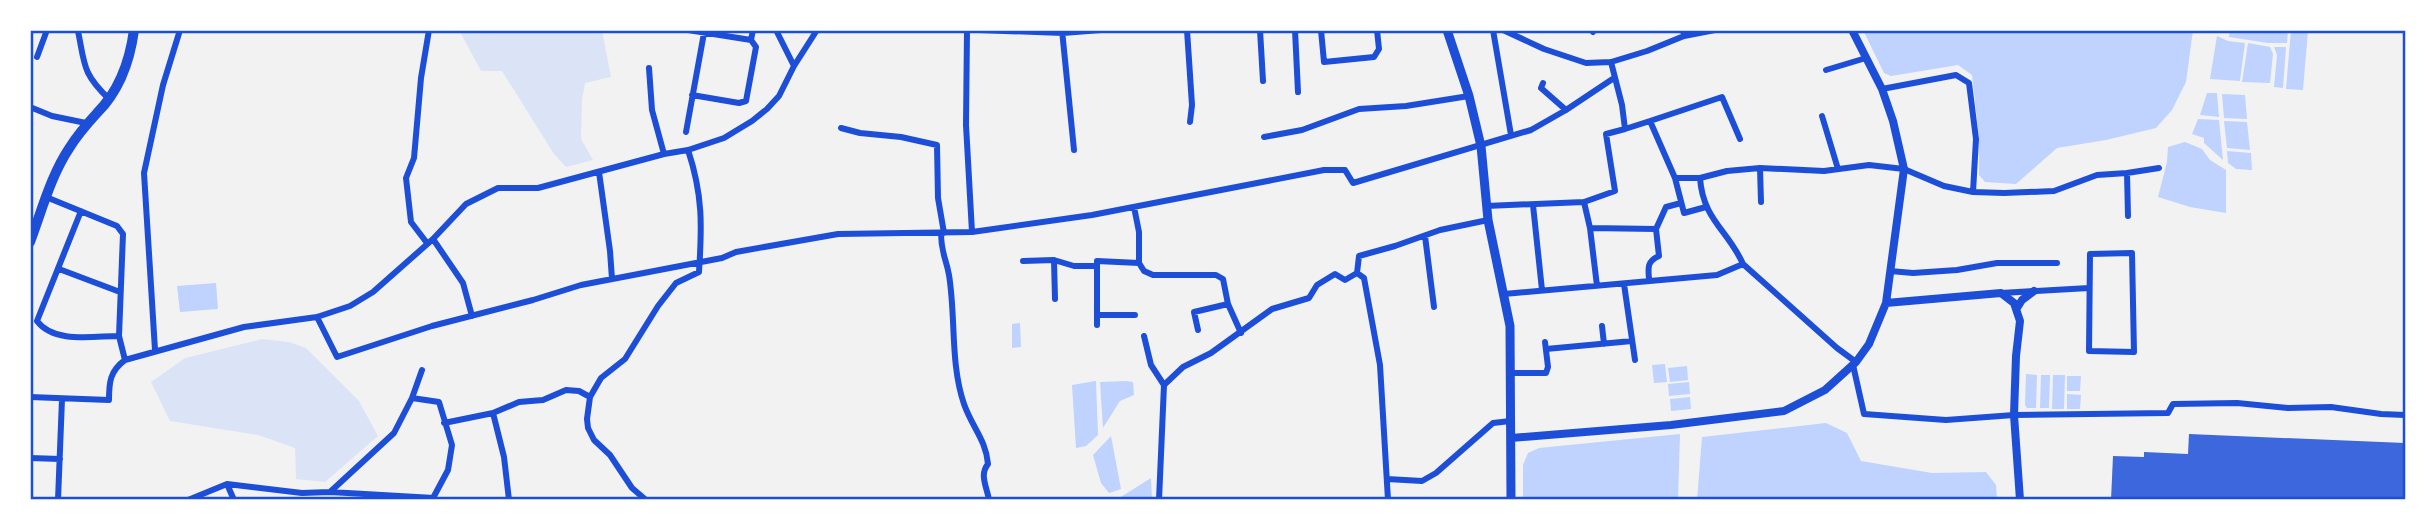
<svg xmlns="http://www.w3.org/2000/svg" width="2435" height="530" font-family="'Noto Serif',serif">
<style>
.green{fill:#dbe4f7}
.water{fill:#bfd3fe}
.building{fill:#3d67dc}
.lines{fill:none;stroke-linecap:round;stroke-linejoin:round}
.minor{stroke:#1d4ed8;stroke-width:6}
.tertiary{stroke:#1d4ed8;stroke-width:8}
.secondary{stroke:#1d4ed8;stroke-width:9}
.primary{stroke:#1d4ed8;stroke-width:10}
.neatline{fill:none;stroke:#1d4ed8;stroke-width:2.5}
</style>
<rect width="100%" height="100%" fill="#f2f2f2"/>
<path class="green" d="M459,30H602L611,77L585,83L582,100L581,139L593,160L566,167L554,154L502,71H481Z
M262,339L289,342L306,348L359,401L378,436L325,482L296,479L295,448L258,435L170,421L151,382L185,358Z"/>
<path class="water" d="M1863,30H2193L2186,82L2172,110L2156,128L2106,140L2057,148L2016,184L1985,182L1979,175V137L1972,75L1958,65L1891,76L1884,73Z
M2230,30H2288L2287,43H2268L2229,37Z
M2291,30H2308L2303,90L2286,89Z
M2217,36L2228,41L2245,43L2240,81L2210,79Z
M2248,43L2270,47L2273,54L2270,83L2242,82Z
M2274,47H2286L2283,88L2274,87L2277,55Z
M2207,93H2217L2219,117L2200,115Z
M2222,94L2245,95L2247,119L2224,118Z
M2198,119L2219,120L2223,160L2204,143V138L2192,134Z
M2224,121L2247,122L2250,150L2227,148Z
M2185,142L2202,149L2210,160L2226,170V213L2190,207L2158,197L2167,162L2168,147Z
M2227,151L2251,153L2252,170L2236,169L2228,163Z
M216,283L218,309L180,312L177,286Z
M1020,323L1021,347L1012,348V324Z
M1665,364L1667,382L1654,383L1652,365Z
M1687,366L1688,380L1670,382L1668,368Z
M2026,374L2037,375L2036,408H2027L2025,405Z
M2041,375H2050L2049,408H2040Z
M2053,375H2065L2064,409H2052Z
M2067,376H2081L2080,391H2067Z
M1096,381L1098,435L1086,446L1076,448L1072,385Z
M1126,381L1133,382L1134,395L1120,401L1103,428L1100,382Z
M1689,382L1690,394L1669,396L1668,384Z
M2067,394L2081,395L2080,409H2067Z
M1690,397L1691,409L1671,411L1670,399Z
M1826,423L1847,433L1861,461L1932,473L1986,472L1996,485L1997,500H1697L1702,437Z
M1680,434L1678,500H1523V465L1528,453L1539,448Z
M1111,436L1121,489L1109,493L1101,483L1093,455Z
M1151,478L1152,500H1116Z"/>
<path class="building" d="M2189,434L2405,443V500H2111L2113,456L2144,457V452L2188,454Z"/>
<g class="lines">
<path class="minor" d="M75,30L78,31C85,65 82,73 109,99
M688,30L751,40
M967,30L966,125L972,232
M978,30L1063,33L1101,30
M1062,30L1074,150
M1187,30L1192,105L1190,122
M1260,30L1263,81
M1295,30L1298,92
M1321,30L1324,62L1374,57L1379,49L1377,30
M1493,30L1511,135
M1503,30L1544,49L1586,63L1611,62L1647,51L1684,36L1683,30
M1593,32L1594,30
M1684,36L1715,30
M37,57L47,30
M1611,62L1622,105L1625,129L1650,121L1675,178H1700L1727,171L1760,168L1824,171L1869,165L1904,169L1944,186L1973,192L2004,193L2054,191L2097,175L2127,173L2128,216
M794,66L817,30
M649,68L652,110L664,154
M1826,70L1866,58
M1543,83L1541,88L1566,110
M1882,89L1956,75L1969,83L1976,139L1973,192
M692,95L739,103L746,101L756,47L751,40L753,30
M30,107L52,116L86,123
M1822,116L1838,169
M1650,121L1722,97L1740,139
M841,128L860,133L901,137L937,145L938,198L944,233
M686,132L704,33
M1264,137L1302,130L1359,109L1406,106L1469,96
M1760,168L1761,202
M599,172L610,251L612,279
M2127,173L2159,168
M1675,178L1684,213L1706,207
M1700,178C1703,220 1728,230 1743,264L1837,348L1856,362
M46,197L117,226L123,234L119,336L125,360
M1584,202L1590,228L1597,286
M1533,205L1542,290
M1486,206L1584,202L1615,191L1606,134L1625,129
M1134,207L1139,232V263L1144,271L1153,275H1216L1223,279L1228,304L1241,333
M81,211L37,321C54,344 94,336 119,336
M1590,228L1656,229
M941,233C941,253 946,258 949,275C956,318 950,363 964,404C972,427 986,440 988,464C979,475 987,487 989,500
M1425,236L1434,307
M433,239L463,283L472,316
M427,243L411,222L406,178L414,158L421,78L429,30
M2132,253L2134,352L2089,351L2090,254Z
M1054,260L1055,299
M1023,261L1054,260L1074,266H1097
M59,269L120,292
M1890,271L1913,273L1957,270L1997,263H2057
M1357,273L1359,256L1395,246L1440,230L1488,220
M1649,279C1648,268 1647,261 1659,256L1656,229L1666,207L1681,203
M1624,284L1635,360
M2001,293L2089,288
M1504,294L1717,275L1743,264
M1097,315H1135
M317,317L337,357L432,326L533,300L581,285L722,258L736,252L838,234L972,232L1092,215L1324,170H1345L1353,183L1531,130L1566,110L1614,78
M1097,325V261L1139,263
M1602,326L1604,344
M1198,330L1194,312L1228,304
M1144,336L1151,365L1164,385
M1546,349L1632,341
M155,350L144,173L163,85L180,30
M1853,365L1864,414L1946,420L2014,415L2168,413L2173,404L2237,403L2288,408L2331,407L2381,414L2405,415
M1509,373H1546L1548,367L1545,342
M30,397L109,400C109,382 110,371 125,360L244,327L317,317L350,306L373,292L433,239L466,204L498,188H538L664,154L688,150L724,138L752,121L767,109L779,96L794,66L776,30
M412,398L439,402L452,445L448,470L432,500
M493,413L504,457L509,500
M444,423L493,413L519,402L543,400L566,390L579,391L590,397
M30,458L60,459
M1387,479L1422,481L1436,473L1493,423L1510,421
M227,484L234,500
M330,492L394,433L412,398L422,370
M58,500L62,399
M188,500L227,484L302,493L330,492L434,498
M646,500L632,488L610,455L594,440L588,428L587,419L590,397L601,378L625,359L658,306L676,283L699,272C702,226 703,195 688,150
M1159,500L1164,385L1183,367L1211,353L1272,309L1309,298L1317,285L1335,274L1345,280L1357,273L1364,278L1380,365L1388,500"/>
<path class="tertiary" d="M1886,303L2001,293L2014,303L2020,321L2016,356L2014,415L2020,500
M2017,308L2022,300L2034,291
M1511,438L1671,425L1784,411L1825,390L1856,362L1869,344L1886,303L1904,169L1893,121L1882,89L1852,30"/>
<path class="secondary" d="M1447,30L1469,96L1481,146L1488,220L1510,326L1511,500"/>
<path class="primary" d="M30,242C42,210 51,175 70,147C78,134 87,124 97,113C119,91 130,60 134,30"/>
</g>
<rect width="2435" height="530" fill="none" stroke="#ffffff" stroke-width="63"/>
<rect x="32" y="32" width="2372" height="466" class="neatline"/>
</svg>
